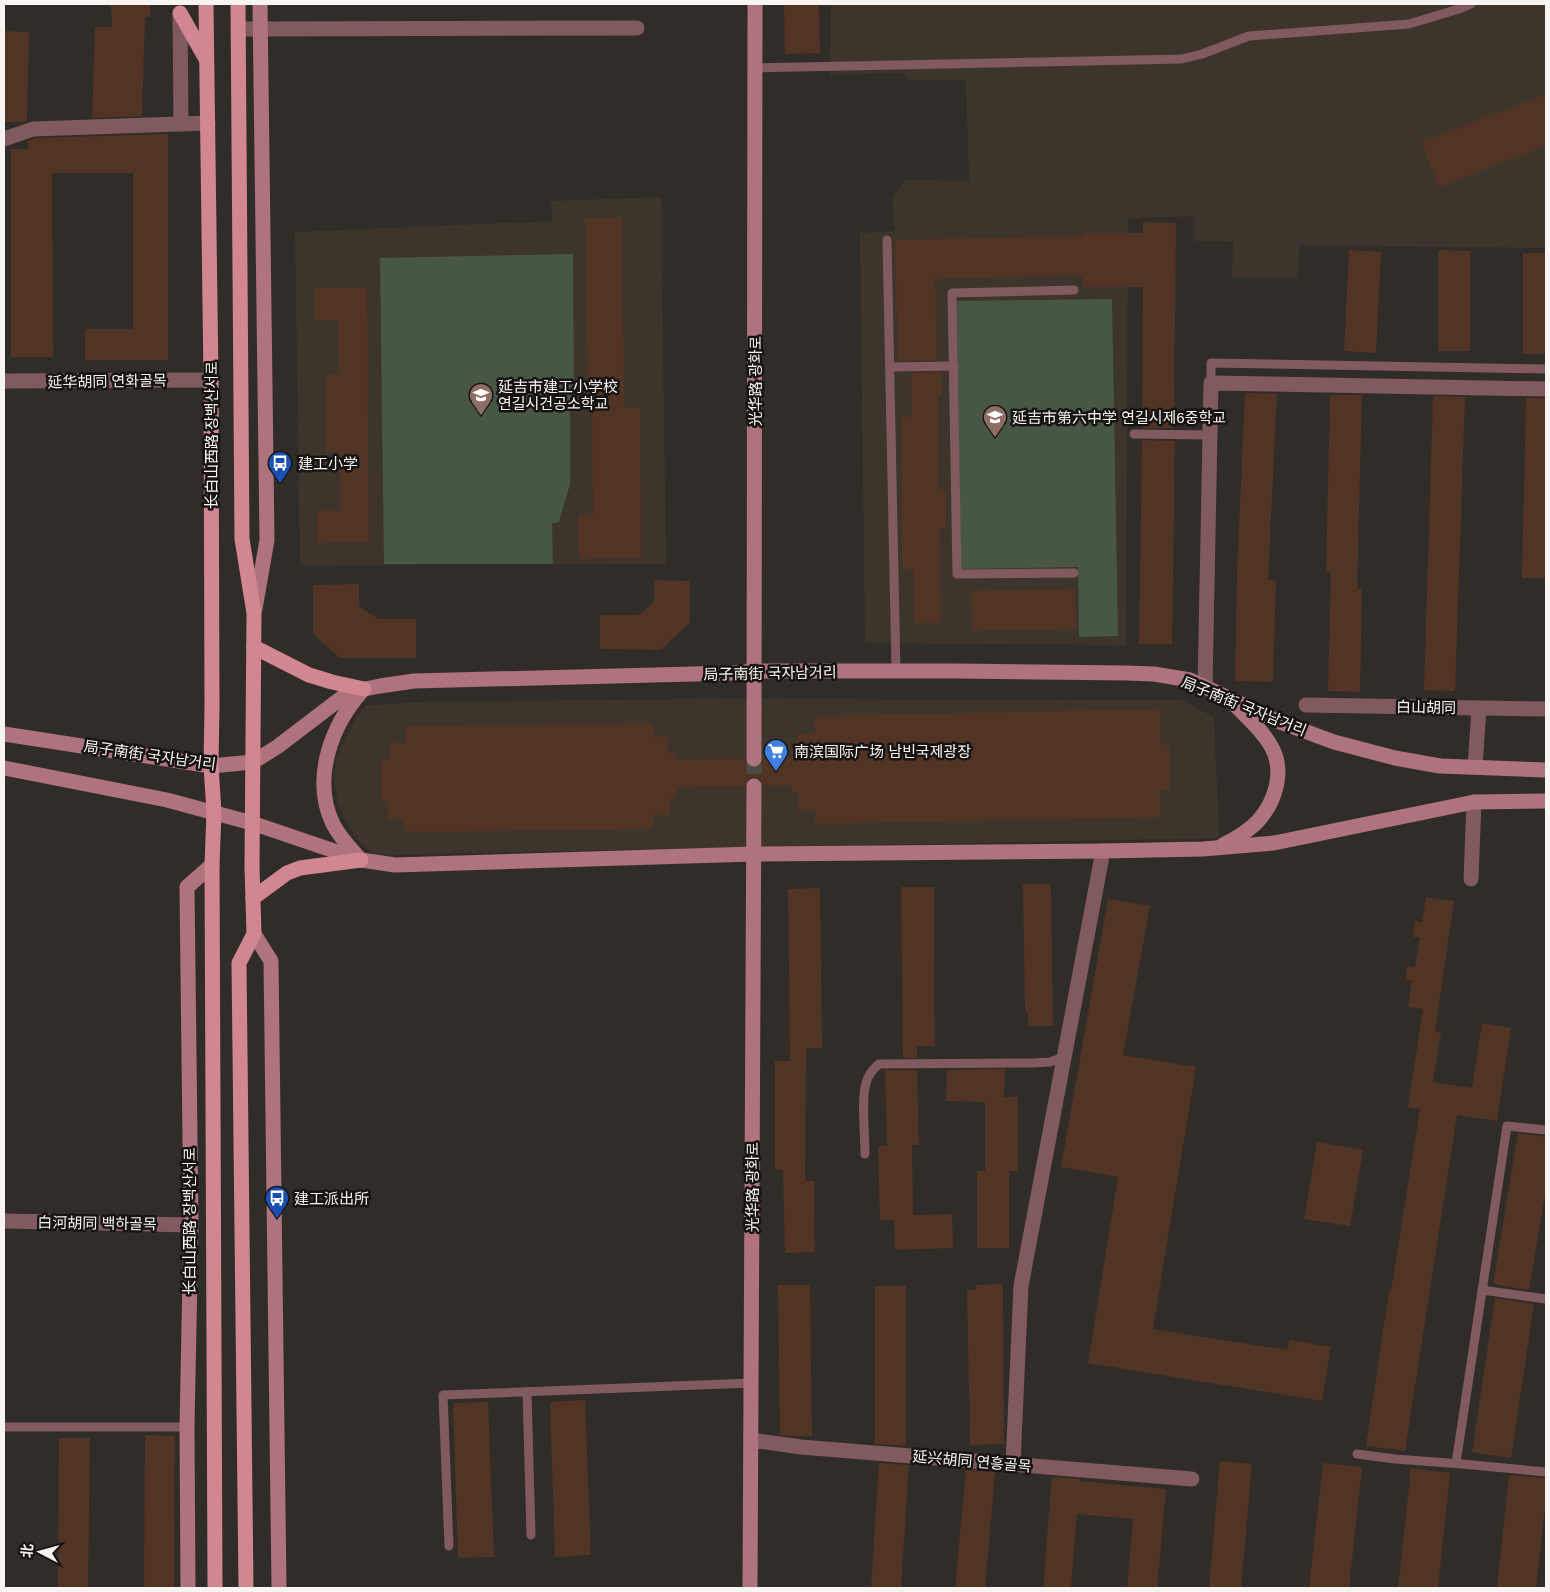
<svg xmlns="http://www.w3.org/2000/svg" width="1550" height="1592" font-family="Arial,'Noto Sans SC','Noto Sans KR',sans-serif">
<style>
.built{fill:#3d352b}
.green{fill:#485745}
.building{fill:#523425}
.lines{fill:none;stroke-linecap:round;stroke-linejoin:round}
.secondary-tunnel{stroke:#4e4a45;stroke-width:15;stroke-dasharray:15 8;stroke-linecap:butt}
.lane{stroke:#805a5f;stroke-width:9}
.street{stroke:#805a5f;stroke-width:15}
.secondary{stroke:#ae737c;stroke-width:15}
.primary{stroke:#d28692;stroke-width:15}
.labels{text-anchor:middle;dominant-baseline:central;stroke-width:5;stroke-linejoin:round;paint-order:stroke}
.street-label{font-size:15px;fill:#f7f4f1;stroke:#161412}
.poi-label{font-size:15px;fill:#f7f4f1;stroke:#161412;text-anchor:start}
</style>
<rect width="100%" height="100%" fill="#302c27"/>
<g class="built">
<path d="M831,4H1546V248L1300,245L1297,278L1232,277L1233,242L1195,241L1194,216L1128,219L1126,645L865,643L860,233L895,231L892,196L906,180L969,181L966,80H908L903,73L830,75Z"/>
<path d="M661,197L666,564L300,565L295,232L552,221L551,201Z"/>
<path d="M704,699L1181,700L1214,717L1219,838L374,855L354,836L345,820L338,803L334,779L336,759L344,740L356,717L366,706L413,702Z"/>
</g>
<g class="green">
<path d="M573,254L574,397L570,398V484L559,522L552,523L553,564H384L380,258Z"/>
<path d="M1112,299L1118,636L1079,637L1078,567L961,569L957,301Z"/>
</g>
<g class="building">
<path d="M111,4H150V17H145L142,116L92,118L95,27H112Z"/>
<path d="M784,4H819L820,53L785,54Z"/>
<path d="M4,31L29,32L27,121L23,122H4Z"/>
<path d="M1546,94V146L1439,187L1421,142Z"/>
<path d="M168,134V360H85V329H133V173H52L53,357H11V149H28V141L35,138Z"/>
<path d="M622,217L624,408L640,407L641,558L579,559L578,515H593L592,397H588L585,218Z"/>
<path d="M1143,222L1176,223L1174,428H1142L1143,287H1083V275L935,279L937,360L898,361L895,240L1083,236V233H1143Z"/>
<path d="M1349,250L1381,252L1376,353L1344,351Z"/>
<path d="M1438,250L1470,251V351H1438Z"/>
<rect x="1523" y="253" width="23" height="101"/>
<path d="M315,288H367L369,542L317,543V511H340L339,452H326V374H339L338,320H315Z"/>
<path d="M941,372L942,395H938L939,490H946V528H940L941,623H914L913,569H902L901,417H912L911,373Z"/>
<path d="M1245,393L1277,394L1268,580L1276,581L1273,682L1235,681L1237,571Z"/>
<path d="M1330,395H1362L1357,589H1362L1360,692L1328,691L1331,572H1326Z"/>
<path d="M1433,396L1465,397L1455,691L1424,690Z"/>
<path d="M1526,398H1546V578H1522Z"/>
<path d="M1142,440L1174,441L1175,444L1172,644H1139Z"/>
<path d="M654,580L690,581V622L661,650L600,649V615H639L654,602Z"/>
<path d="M359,584V606L378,619H416V658H340L313,634V585Z"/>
<path d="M1075,589L1076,629L972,631L971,591Z"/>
<path d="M1160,709L1161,745H1169L1170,789L1160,790V817L815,824V811H798V792H792V785H763L759,778L755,777L749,778L745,786L677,787V798H670V815H653V829L404,832V819H388V802H381V760H389V743H405V726L653,723L654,737L668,736V753H676V760L745,759L746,763L749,767L754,768L762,764L763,759L792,758L791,749H797V734L815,733L814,716Z"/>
<path d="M1023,884H1051L1053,1026H1028V1011H1025Z"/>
<path d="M901,887H934L935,1046H917V1058H903Z"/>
<path d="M820,888L822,1048H806L805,1181H814L815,1252L785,1253L783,1170H775V1061H790L788,889Z"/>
<path d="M1426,897L1454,901L1435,1031L1441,1032L1433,1082L1472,1088L1482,1023L1511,1028L1497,1121L1457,1115L1405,1451L1366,1446L1389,1291H1391L1420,1109L1408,1107L1423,1009L1408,1007L1412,980L1405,979L1407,966L1415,967L1420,937H1413L1415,921L1422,922Z"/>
<path d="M1108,899L1150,906L1123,1055L1196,1067L1153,1329L1287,1350L1289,1340L1331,1347L1322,1401L1088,1363L1118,1177L1061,1167Z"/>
<path d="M1005,1069L1004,1097H1018V1171H1009V1248H977V1171H985V1102L946,1101L947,1070Z"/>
<path d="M885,1070H917L919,1145H912L913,1215L952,1214L953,1248L895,1250L894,1220H880L878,1146H887Z"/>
<path d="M1518,1133L1546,1137V1188L1529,1290L1493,1284Z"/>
<path d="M1317,1142L1363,1150L1350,1226L1304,1219Z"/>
<path d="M1003,1284L1004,1444L970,1445L967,1290H976V1285Z"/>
<path d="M778,1285H810L812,1436H793L780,1435Z"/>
<path d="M875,1286H906V1446L875,1444Z"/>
<path d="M1495,1298L1534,1304L1511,1458L1472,1452Z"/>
<path d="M585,1400L591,1555L555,1557L550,1402Z"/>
<path d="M488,1402L494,1557L458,1558L453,1403Z"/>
<path d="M145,1435L175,1436L174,1588H144Z"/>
<path d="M59,1438H90L88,1588H58Z"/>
<path d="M1220,1461L1252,1464L1241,1588H1209Z"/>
<path d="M879,1463L909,1465L901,1588H871Z"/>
<path d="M1323,1463L1362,1467L1349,1588H1309Z"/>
<path d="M1411,1468L1450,1473L1438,1588H1398Z"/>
<path d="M966,1470L995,1472L985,1588H955Z"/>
<path d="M1509,1475L1546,1478V1498L1536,1588H1497Z"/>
<path d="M1052,1477L1080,1479V1481L1166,1489L1157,1588H1127L1133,1519L1077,1514L1071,1588H1043Z"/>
</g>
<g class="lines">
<path class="secondary-tunnel" d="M754,759V786"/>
<g class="lane">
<path d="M755,68L1182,59L1202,54L1249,36L1409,24L1462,8L1471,4"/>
<path d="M887,240L896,671"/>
<path d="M890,367L954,366"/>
<path d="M1211,383V363L1546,369"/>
<path d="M1134,434L1210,435"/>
<path d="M1074,573L957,574L952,293L1074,290"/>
<path d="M865,1154C865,1136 861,1099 866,1083C868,1075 872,1070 879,1064L1032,1063L1050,1062L1064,1057"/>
<path d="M1482,1290L1546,1299"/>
<path d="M527,1392L531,1535"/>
<path d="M4,1427H187"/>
<path d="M1357,1454L1395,1459L1462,1464L1546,1472"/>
<path d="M1456,1463L1507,1126L1546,1130"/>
<path d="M449,1546L443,1395L751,1383"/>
</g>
<g class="street">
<path d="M180,13L181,124"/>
<path d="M238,29L637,28"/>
<path d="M4,139L33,129L208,123"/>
<path d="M4,381L211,380"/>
<path d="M1205,687L1211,383L1546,389"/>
<path d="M1306,705L1546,709"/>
<path d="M1475,767L1479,708"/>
<path d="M1471,879L1474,802"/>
<path d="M4,1221L191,1225"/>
<path d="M751,1440L801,1447L1192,1479"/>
<path d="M1013,1464L1021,1286L1103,851"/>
</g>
<g class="secondary">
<path d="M255,609L267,540L260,4"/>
<path d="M4,734L211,766L253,762L277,747L344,696L360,690L380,686L414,681L732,673L754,671H957L1127,673L1154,674L1190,680L1280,722L1334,742L1395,758L1440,766L1546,770"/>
<path d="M754,759L755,4"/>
<path d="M4,768L167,800L252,823L361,860L395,865L754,854L1103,851L1203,849L1274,843L1474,802L1546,801"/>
<path d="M1223,845C1235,839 1248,832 1258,821C1276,801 1285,770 1271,746C1262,730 1248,718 1235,705"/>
<path d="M361,860C351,849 340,838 333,824C311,778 332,724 363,690"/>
<path d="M254,934L271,961L279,1588"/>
<path d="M188,1588L187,1427L191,1225L187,887L212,865"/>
<path d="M750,1588L754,786"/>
</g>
<g class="primary">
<path d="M206,4L211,380L212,706L211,766L214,812L212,865L215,1588"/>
<path d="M238,4L242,539L254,613L252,867L254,934L239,963L246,1588"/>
<path d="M180,13L206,59"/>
<path d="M254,647L309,675L332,682L364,689"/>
<path d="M253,898L287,873L300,868L361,860"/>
</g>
</g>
<defs>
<g id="school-pin" transform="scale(1.25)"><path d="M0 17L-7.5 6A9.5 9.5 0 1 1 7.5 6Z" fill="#8d6e63" stroke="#161412"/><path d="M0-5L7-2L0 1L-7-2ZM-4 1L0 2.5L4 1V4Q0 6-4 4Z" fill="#fff"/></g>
<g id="bus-pin" transform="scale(1.25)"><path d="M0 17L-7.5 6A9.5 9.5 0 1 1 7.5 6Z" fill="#1a4fb4" stroke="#161412"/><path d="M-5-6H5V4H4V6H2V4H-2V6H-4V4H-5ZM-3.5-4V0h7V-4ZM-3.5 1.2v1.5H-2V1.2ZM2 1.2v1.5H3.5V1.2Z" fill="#fff"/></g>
<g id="supermarket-pin" transform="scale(1.25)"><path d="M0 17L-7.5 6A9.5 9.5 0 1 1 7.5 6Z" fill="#3f7fe0" stroke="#161412"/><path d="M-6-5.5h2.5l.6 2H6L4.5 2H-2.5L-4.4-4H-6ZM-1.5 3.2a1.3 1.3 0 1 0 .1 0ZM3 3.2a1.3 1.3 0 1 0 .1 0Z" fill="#fff"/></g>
</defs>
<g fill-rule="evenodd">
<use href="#school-pin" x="481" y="395"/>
<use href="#school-pin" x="995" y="417"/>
<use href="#bus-pin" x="280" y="463"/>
<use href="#supermarket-pin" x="776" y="751"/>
<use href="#bus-pin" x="277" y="1198"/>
</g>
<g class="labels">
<g class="street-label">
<text transform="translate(107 381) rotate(-1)">延华胡同 연화골목</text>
<text transform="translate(755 381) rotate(-90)">光华路 광화로</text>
<text transform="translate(211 435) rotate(-90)">长白山西路 장백산서로</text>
<text transform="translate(770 673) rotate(-1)">局子南街 국자남거리</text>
<text transform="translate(1244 706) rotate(22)">局子南街 국자남거리</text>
<text transform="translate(1426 707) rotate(1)">白山胡同</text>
<text transform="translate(150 755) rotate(8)">局子南街 국자남거리</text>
<text transform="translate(752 1187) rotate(-90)">光华路 광화로</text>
<text transform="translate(189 1221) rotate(-90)">长白山西路 장백산서로</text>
<text transform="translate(97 1223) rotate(1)">白河胡同 백하골목</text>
<text transform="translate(972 1461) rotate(5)">延兴胡同 연흥골목</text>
</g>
<g class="poi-label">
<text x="498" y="386">延吉市建工小学校<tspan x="498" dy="17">연길시건공소학교</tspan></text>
<text x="1012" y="417">延吉市第六中学 연길시제6중학교</text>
<text x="298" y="463">建工小学</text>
<text x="794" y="751">南滨国际广场 남빈국제광장</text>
<text x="294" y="1198">建工派出所</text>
</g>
</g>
<rect width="1550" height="1592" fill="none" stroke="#f7f4f1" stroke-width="10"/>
<g transform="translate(40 1552) rotate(276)" stroke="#161412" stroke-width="4" paint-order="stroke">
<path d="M0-4L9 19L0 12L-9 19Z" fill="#f7f4f1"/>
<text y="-8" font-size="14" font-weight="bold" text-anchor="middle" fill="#f7f4f1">北</text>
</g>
</svg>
